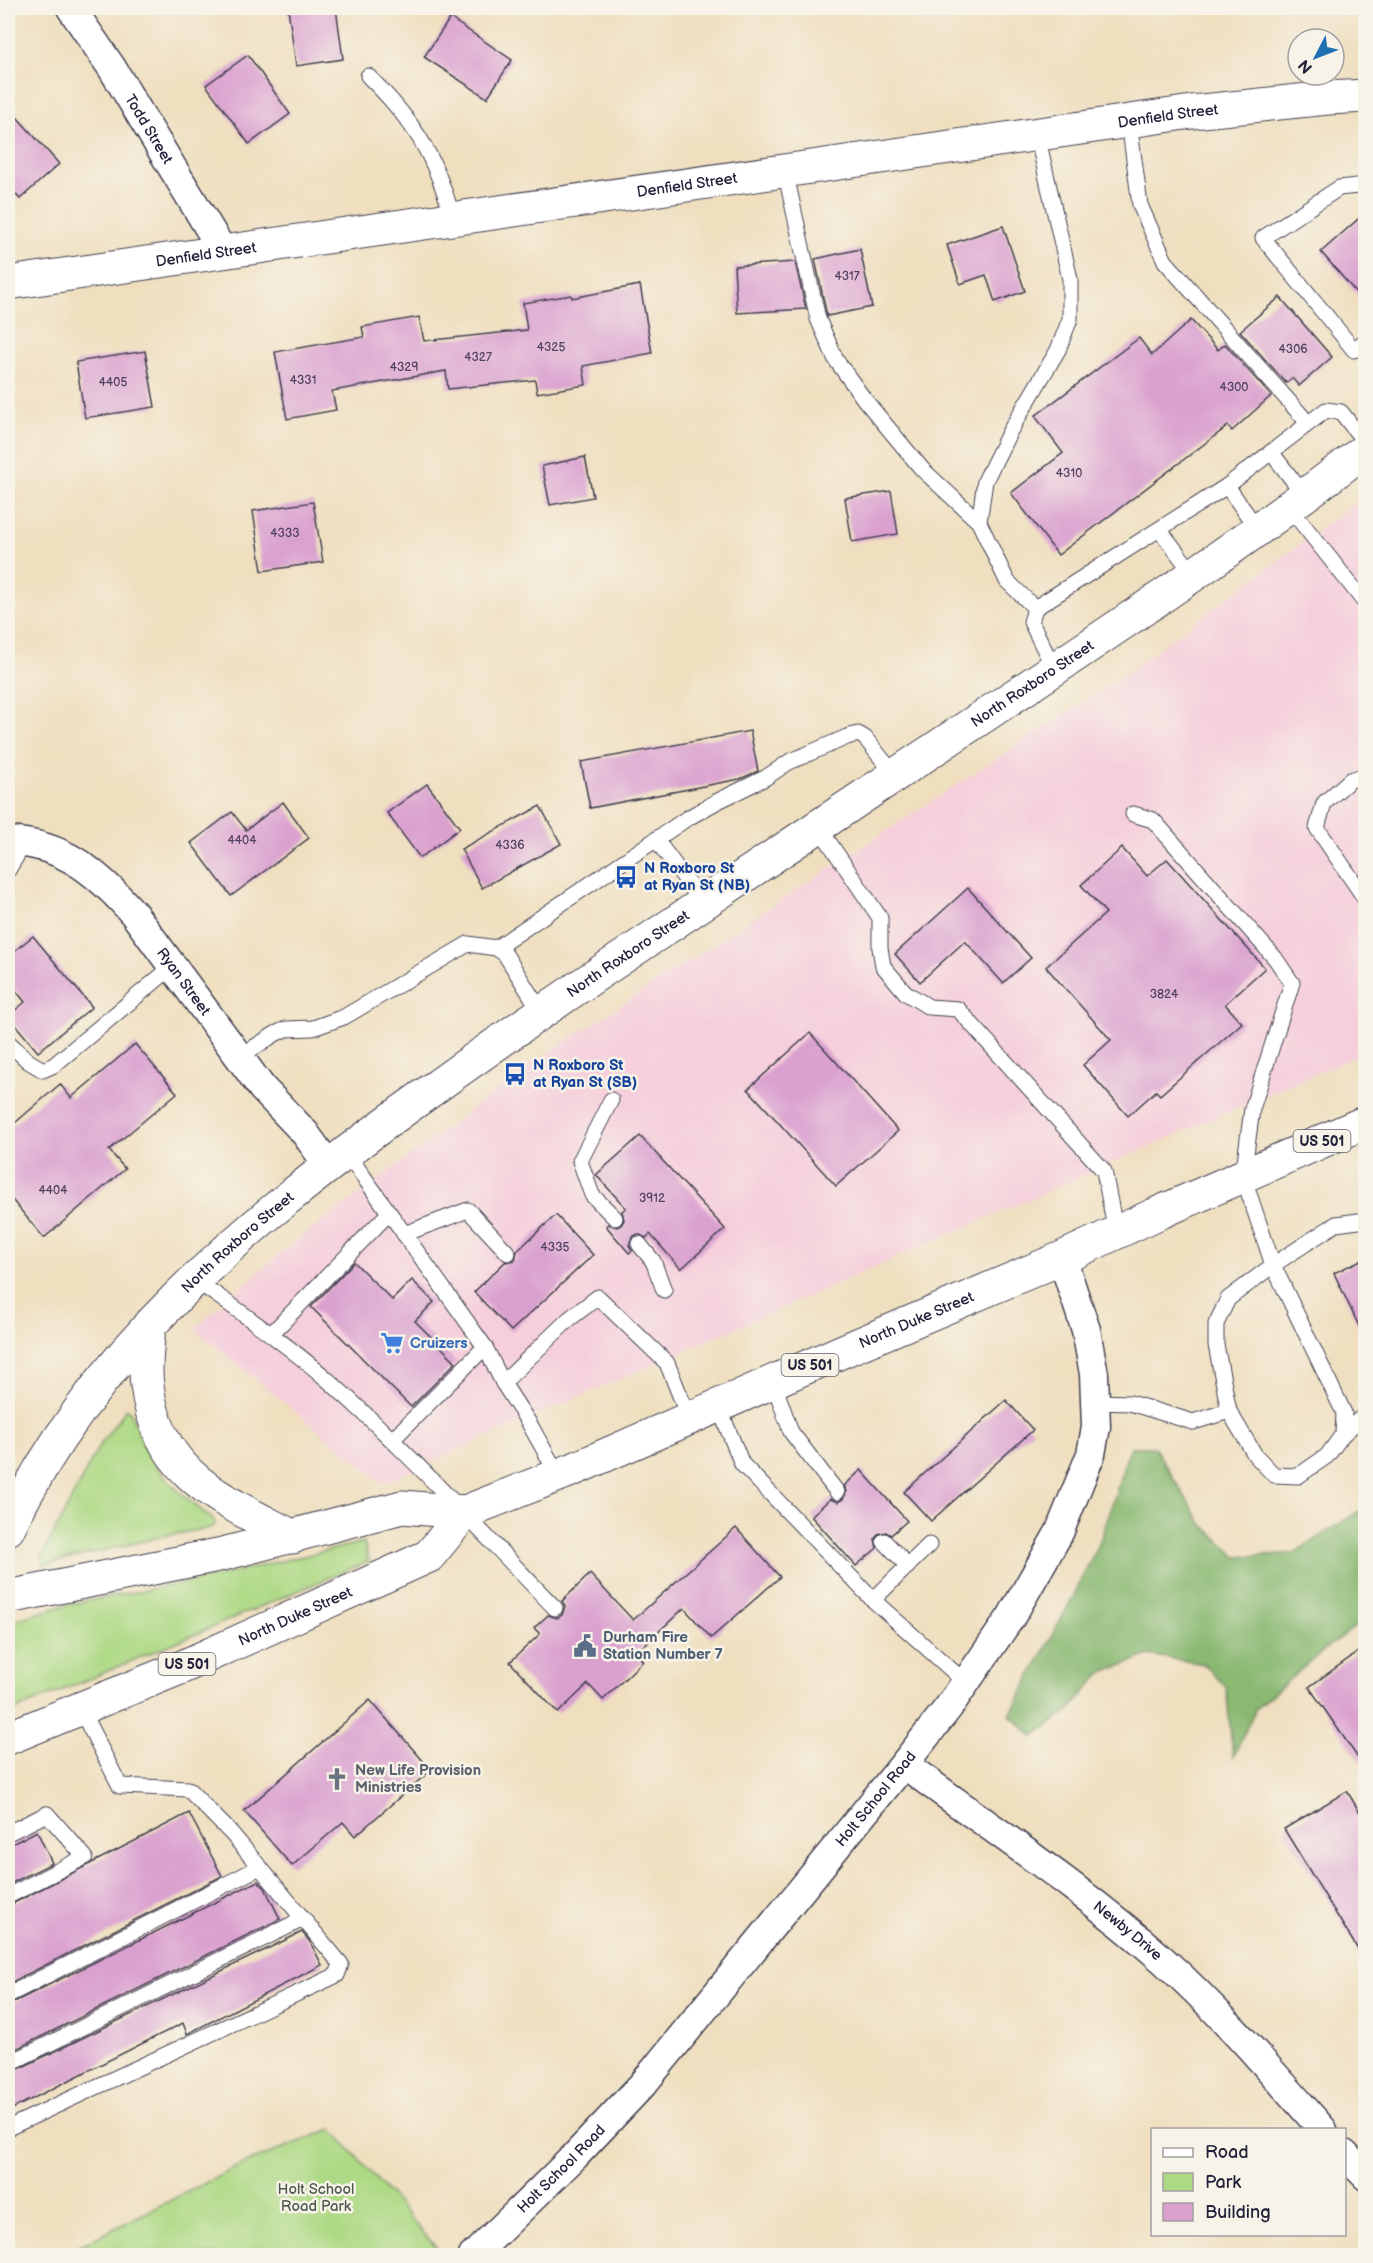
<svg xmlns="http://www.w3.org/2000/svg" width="1373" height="2263" font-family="'Balsamiq Sans',sans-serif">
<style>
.built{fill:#f5cfdb}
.green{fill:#add984;stroke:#687e60;stroke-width:1.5}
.forest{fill:#8ab972;stroke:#566e56;stroke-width:1.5}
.building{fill:#daa1cf}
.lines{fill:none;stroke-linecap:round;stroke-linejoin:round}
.lane-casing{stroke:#413e4f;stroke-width:17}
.street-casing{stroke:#413e4f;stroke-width:31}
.secondary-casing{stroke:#413e4f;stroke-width:35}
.primary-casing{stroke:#413e4f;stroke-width:35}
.highway-casing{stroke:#413e4f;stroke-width:35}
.lane{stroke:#fff;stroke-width:15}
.street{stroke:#fff;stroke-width:28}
.secondary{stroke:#fff;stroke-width:33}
.primary{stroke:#fff;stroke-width:33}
.highway{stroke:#fff;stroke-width:33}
.labels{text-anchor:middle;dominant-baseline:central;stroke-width:5;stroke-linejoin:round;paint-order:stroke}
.number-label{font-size:12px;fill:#504260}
.shield{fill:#f7f3e8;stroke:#62616f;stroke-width:1.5}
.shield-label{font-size:14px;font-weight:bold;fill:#22223b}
.street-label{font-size:15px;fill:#22223b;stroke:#f7f3e8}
.transit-label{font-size:15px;font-weight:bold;fill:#164399;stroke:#f7f3e8;text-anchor:start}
.shop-label{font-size:15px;font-weight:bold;fill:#366cbe;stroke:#f7f3e8;text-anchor:start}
.service-label{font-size:15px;font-weight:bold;fill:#4e5e75;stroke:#f7f3e8;text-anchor:start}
.worship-label{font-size:15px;font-weight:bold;fill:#5b616d;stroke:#f7f3e8;text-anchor:start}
.park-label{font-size:15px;fill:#4c5951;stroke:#f7f3e8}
</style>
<rect width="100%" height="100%" fill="#f7f3e8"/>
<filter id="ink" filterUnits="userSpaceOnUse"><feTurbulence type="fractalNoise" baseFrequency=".0167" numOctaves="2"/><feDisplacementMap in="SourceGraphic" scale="12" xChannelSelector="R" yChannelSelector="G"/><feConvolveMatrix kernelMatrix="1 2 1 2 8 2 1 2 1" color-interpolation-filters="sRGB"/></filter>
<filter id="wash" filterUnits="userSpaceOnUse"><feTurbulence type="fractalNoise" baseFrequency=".008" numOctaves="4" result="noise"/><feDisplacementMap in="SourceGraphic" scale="24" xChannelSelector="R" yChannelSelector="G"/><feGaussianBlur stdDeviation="1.35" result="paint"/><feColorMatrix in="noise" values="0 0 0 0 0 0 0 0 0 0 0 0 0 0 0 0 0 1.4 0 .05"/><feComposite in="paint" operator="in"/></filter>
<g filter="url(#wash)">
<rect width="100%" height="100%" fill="#efdfbf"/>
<path class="built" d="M1365,496V1052L383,1483L194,1329L278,1255L533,1063L1118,679Z"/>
<g class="green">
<path d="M126,1409L130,1411C136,1423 139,1437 146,1450C162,1480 188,1500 214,1520L215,1525L211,1528L164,1536L44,1565L41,1558L98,1448Z"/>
<path d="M364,1542L369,1561L8,1713V1636L19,1619L66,1605L204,1579Z"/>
<path d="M332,2129L443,2255H61L241,2165Z"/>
</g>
<path class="forest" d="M1130,1447H1154L1202,1524L1237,1557L1294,1553L1361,1510L1365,1504V1619L1318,1655L1256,1708L1233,1757L1226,1687L1204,1664L1149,1655L1100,1674L1069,1711L1033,1736L1010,1715L1075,1593L1102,1536Z"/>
<g id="blocks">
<g class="building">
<path d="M288,8H336L343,59L296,66Z"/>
<path d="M450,18L512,60L487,98L424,57Z"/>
<path d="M248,55L290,114L249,144L206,85Z"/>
<path d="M8,107L59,164L20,199L8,186Z"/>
<path d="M1365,213V303L1321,252Z"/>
<path d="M1003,226L1025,291L995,302L986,275L960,284L947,245Z"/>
<path d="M860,249L872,307L827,316L815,259Z"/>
<path d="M795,262L806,309L737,313L734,266Z"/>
<path d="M640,285L652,353L583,366L586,385L537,393L535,380L448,389L446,371L332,391L336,410L287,419L275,352L364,337L362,327L419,317L424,341L527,330L523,303L571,295L572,298Z"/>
<path d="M1280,297L1332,357L1299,386L1292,378L1286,383L1240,331Z"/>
<path d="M1191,320L1218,350L1225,344L1271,396L1232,431L1228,426L1058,555L1011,493L1063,453L1035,416L1139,338L1152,355Z"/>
<path d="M145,351L155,407L85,418L76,362Z"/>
<path d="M585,457L593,497L550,505L542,466Z"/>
<path d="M891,491L898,534L852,542L845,498Z"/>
<path d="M313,502L323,562L262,571L253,511Z"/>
<path d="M750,731L758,771L740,779L590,808L581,762Z"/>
<path d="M427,784L460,828L420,858L387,813Z"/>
<path d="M283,802L309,838L231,896L191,843L232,812L246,830Z"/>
<path d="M540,806L561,844L482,888L461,849Z"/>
<path d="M1122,848L1147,876L1167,859L1265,968L1225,1004L1242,1023L1160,1095L1156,1091L1128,1116L1083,1065L1111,1040L1046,967L1106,913L1081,885Z"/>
<path d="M968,888L1031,958L1003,983L965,941L920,982L895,954Z"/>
<path d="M33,936L92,1007L38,1052L8,1016L25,1002L8,981V956Z"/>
<path d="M810,1033L898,1131L836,1186L748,1089Z"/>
<path d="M135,1044L177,1093L109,1150L125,1169L44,1238L8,1195V1129L60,1084L71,1098Z"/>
<path d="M640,1136L725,1229L681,1269L650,1234L646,1238L638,1234L632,1237L629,1245L632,1251L629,1253L606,1226L608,1224L617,1227L621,1225L624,1220L622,1211L626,1208L596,1175Z"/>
<path d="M556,1215L593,1255L511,1331L474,1292L505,1262L515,1260L517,1251Z"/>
<path d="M1365,1258V1339L1334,1273Z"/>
<path d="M354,1262L392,1300L412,1280L434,1302L415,1321L456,1362L411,1407L311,1307Z"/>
<path d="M1006,1400L1033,1430L931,1521L904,1492Z"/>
<path d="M861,1470L907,1521L891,1535L886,1532L878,1534L875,1539L877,1548L856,1566L811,1516L830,1499L838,1502L843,1499L847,1491L844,1486Z"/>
<path d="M736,1528L780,1577L711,1638L684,1608L636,1653L643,1661L603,1700L588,1684L558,1713L510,1662L540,1634L534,1628L548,1615L557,1618L562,1615L565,1606L562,1601L590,1574L633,1620Z"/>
<path d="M1365,1647V1768L1309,1687Z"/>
<path d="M370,1700L431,1770L355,1836L343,1822L292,1866L244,1811Z"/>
<path d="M1347,1791L1365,1821V1961L1284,1829Z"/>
<path d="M189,1813L222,1876L8,1984V1906Z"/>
<path d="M37,1831L52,1863L8,1885V1846Z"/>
<path d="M258,1881L265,1888L280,1919L8,2053V2005Z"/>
<path d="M302,1932L310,1942L322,1965L187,2034L183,2023L8,2111V2074Z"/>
</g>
</g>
</g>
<g filter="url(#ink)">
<use href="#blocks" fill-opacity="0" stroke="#413e4f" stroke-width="1.5"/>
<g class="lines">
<g class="lane-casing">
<g id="lane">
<path d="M368,76C415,122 435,156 453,219"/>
<path d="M1129,122L1140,205L1165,261L1308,423"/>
<path d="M785,171L818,319L836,360L864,399L922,469L979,522"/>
<path d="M1366,185L1339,188L1263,238L1354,350L1366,340"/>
<path d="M1271,452L1305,496"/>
<path d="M1227,486L1326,410L1341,412L1366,444"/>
<path d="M1290,508L1366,604"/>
<path d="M1160,530L1194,575"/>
<path d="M1035,608L1007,581L979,522L985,481L1010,431L1058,350L1070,319V279L1037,135"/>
<path d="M1054,669L1031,622L1035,608L1227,486L1258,530"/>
<path d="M1366,775L1350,780L1324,803L1317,828L1366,900"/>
<path d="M1133,814L1153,820L1275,958L1292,983L1252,1109L1243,1176L1273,1265L1344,1413L1343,1434L1327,1456L1298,1476L1274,1475L1255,1455L1229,1411L1216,1345V1324L1228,1299L1273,1265L1336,1224L1366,1220"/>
<path d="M818,826L880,918V948L883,966L906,993L929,1007L958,1009L1104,1171L1116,1233"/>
<path d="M657,841L703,903"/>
<path d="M8,870L25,842"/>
<path d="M496,948L686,819L716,802L765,778L789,762L847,737L858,734L865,738L895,775"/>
<path d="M8,1042L28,1061L43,1070L54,1065L172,967"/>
<path d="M239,1057L275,1034L286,1029L313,1028L344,1017L468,944L496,948L505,954L541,1012"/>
<path d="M611,1100L580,1161L592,1195L615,1218"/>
<path d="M346,1152L485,1347L503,1383L529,1423L558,1475"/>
<path d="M404,1234L468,1210L508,1253"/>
<path d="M639,1244L653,1261L664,1290"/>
<path d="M194,1279C240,1312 287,1344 329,1381C409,1452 480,1531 555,1608"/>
<path d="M271,1334L389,1213"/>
<path d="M773,1381L791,1432L837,1492"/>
<path d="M503,1383L569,1319L598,1297L667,1363L689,1418"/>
<path d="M1096,1402L1130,1403L1193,1422L1229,1411"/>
<path d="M718,1405L742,1464L873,1600L966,1683"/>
<path d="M1343,1434L1366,1414"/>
<path d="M393,1439L485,1347"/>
<path d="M884,1541L908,1566"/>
<path d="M873,1600L929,1545"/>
<path d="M8,1833L47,1814L85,1857L8,1896"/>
<path d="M8,1995L260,1867"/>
<path d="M8,2064L303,1919"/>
<path d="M8,2128L337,1975L341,1964L232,1834L188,1789L120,1786L80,1708"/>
</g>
</g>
<g class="street-casing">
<g id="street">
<path id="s1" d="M71,8L112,68L224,253"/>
<path id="s2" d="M8,841C64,844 98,873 134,914L262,1088L305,1133L328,1165"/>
<path id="s3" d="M904,1764C990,1828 1082,1888 1163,1960C1221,2012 1271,2071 1323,2130"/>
<path d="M1344,2154L1366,2176"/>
<path id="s4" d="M473,2256L575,2156L643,2084L904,1764L948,1708L1011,1617L1059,1533L1091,1454L1096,1427L1094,1374L1086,1330L1062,1258"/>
</g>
</g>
<g class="secondary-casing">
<g id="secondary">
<path id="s5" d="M8,283L1192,112L1328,98L1366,96"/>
</g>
</g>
<g class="primary-casing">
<g id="primary">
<path id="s6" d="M8,1529C93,1351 244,1226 401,1112C482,1053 564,996 647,941C766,861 886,781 1005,702C1128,620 1250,539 1366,449"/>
</g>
</g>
<g class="highway-casing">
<g id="highway">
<path d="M149,1325C148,1344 144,1366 147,1385C158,1476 222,1499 293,1537"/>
<path id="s7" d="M8,1597L223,1554L402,1507L465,1512L574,1469L843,1351L1062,1258L1154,1215L1366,1122"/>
<path id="s8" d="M8,1738L180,1668L429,1556L465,1512"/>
</g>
</g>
<use href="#lane" class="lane"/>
<use href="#street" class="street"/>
<use href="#secondary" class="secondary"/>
<use href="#primary" class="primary"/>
<use href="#highway" class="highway"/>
</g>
</g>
<defs>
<g id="bus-bare" transform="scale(1.8)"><path d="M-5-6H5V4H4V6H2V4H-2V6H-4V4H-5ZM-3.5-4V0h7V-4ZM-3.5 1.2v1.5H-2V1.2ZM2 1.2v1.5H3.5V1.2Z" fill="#1a4fb4" stroke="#f7f3e8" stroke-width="2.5" paint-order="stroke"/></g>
<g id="supermarket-bare" transform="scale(1.8)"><path d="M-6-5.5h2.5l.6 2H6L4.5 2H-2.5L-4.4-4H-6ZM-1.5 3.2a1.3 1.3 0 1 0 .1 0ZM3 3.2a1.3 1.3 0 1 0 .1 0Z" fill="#3f7fe0" stroke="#f7f3e8" stroke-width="2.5" paint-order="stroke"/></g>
<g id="civic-bare" transform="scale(1.8)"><path d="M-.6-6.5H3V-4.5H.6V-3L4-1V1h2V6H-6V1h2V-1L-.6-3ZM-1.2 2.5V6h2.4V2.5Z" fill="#5c6f8a" stroke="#f7f3e8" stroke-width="2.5" paint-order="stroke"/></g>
<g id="church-bare" transform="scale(1.8)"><path d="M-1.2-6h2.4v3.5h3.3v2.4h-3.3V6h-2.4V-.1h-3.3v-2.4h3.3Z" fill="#6b7280" stroke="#f7f3e8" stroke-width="2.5" paint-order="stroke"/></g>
</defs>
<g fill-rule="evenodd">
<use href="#bus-bare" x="626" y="877"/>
<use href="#bus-bare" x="515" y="1074"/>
<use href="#supermarket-bare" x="392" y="1343"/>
<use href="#civic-bare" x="585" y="1646"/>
<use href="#church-bare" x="337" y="1779"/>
</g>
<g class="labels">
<g class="number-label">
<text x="847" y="276">4317</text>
<text x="551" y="347">4325</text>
<text x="1293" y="349">4306</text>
<text x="478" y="357">4327</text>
<text x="404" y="367">4329</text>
<text x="303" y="380">4331</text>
<text x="113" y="382">4405</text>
<text x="1234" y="387">4300</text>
<text x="1069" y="473">4310</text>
<text x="285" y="533">4333</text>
<text x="242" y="840">4404</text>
<text x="510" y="845">4336</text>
<text x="1164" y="994">3824</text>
<text x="53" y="1190">4404</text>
<text x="652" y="1198">3912</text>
<text x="555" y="1247">4335</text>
</g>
<g class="shield">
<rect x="1293.5" y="1130" width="57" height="22" rx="4.5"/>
<rect x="781.5" y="1354" width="57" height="22" rx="4.5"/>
<rect x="158.5" y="1653" width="57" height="22" rx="4.5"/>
</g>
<g class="shield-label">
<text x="1322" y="1141">US 501</text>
<text x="810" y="1365">US 501</text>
<text x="187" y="1664">US 501</text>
</g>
<g class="street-label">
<text stroke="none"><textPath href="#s5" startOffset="1172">Denfield Street</textPath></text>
<text stroke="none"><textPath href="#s1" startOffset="144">Todd Street</textPath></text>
<text stroke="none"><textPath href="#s5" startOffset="686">Denfield Street</textPath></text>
<text stroke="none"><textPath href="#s5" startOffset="200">Denfield Street</textPath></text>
<text stroke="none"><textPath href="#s6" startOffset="1342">North Roxboro Street</textPath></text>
<text stroke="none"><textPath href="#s6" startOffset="856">North Roxboro Street</textPath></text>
<text stroke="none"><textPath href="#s2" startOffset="234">Ryan Street</textPath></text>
<text stroke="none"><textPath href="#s6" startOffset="370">North Roxboro Street</textPath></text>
<text stroke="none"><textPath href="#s7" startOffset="958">North Duke Street</textPath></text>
<text stroke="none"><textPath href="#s8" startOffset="312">North Duke Street</textPath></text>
<text stroke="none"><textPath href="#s4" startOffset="610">Holt School Road</textPath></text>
<text stroke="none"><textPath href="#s3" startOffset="279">Newby Drive</textPath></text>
<text stroke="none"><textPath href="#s4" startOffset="124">Holt School Road</textPath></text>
</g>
<g class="transit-label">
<text x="644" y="868">N Roxboro St<tspan x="644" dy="17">at Ryan St (NB)</tspan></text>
<text x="533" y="1065">N Roxboro St<tspan x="533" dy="17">at Ryan St (SB)</tspan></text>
</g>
<g class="shop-label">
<text x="410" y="1343">Cruizers</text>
</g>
<g class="service-label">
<text x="603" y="1637">Durham Fire<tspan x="603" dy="17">Station Number 7</tspan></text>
</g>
<g class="worship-label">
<text x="355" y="1770">New Life Provision<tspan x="355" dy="17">Ministries</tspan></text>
</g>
<g class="park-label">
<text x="316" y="2189">Holt School<tspan x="316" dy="17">Road Park</tspan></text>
</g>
</g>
<rect width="1373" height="2263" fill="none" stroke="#f7f3e8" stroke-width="30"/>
<rect x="1151" y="2128" width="195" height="108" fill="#f7f3e8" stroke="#a29fa3" stroke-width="1.5"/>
<rect x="1163" y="2148" width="30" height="9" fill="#ffffff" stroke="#a29fa3" stroke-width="1.5"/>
<text x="1205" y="2158" font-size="18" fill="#22223b">Road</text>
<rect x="1163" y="2173" width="30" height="18" fill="#add984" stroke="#a29fa3" stroke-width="1.5"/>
<text x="1205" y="2188" font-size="18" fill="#22223b">Park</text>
<rect x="1163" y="2203" width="30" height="18" fill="#daa1cf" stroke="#a29fa3" stroke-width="1.5"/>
<text x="1205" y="2218" font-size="18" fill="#22223b">Building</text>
<g transform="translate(1316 57) rotate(228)"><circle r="28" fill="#f7f3e8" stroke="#a29fa3" stroke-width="1.5"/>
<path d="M0-4.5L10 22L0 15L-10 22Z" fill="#1f6fb2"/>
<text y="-9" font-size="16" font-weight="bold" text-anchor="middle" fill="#22223b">N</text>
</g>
</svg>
